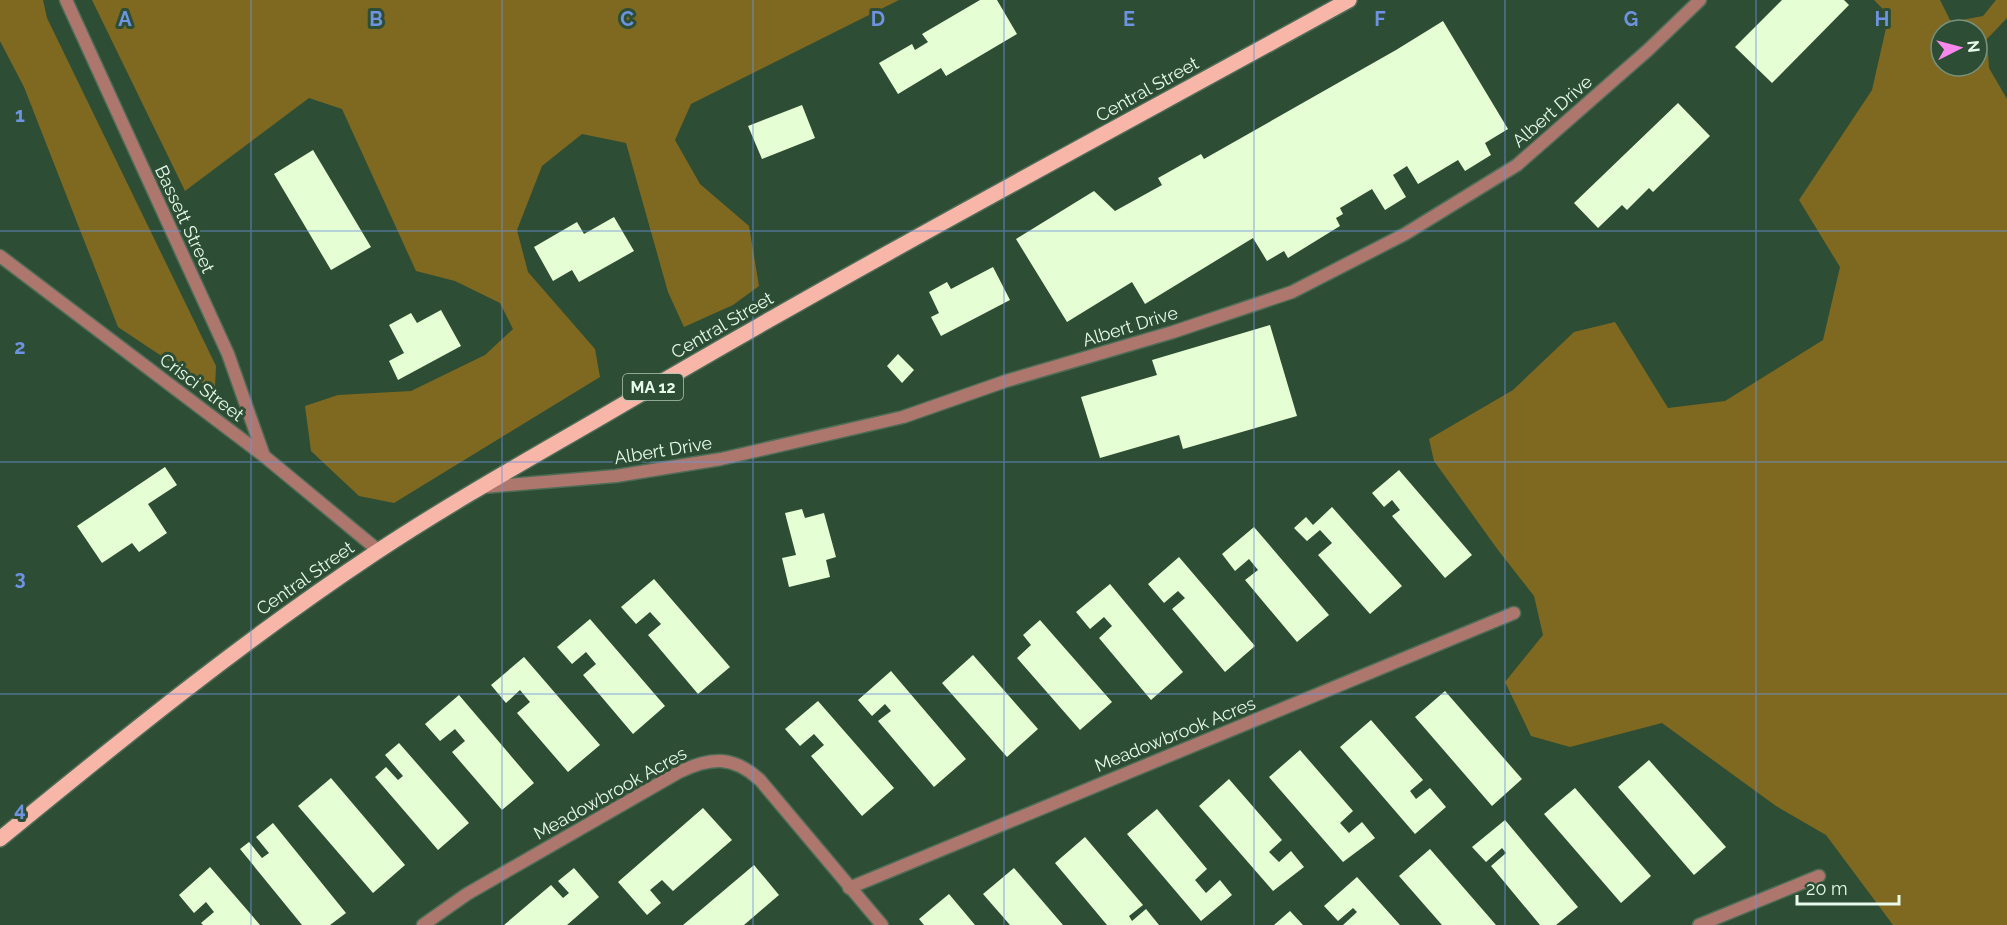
<svg xmlns="http://www.w3.org/2000/svg" width="2007" height="925" font-family="Raleway,sans-serif">
<style>
.forest{fill:#7f6921;fill-rule:evenodd}
.building{fill:#e6fed3}
.lines{fill:none;stroke-linecap:round;stroke-linejoin:round}
.minor-casing{stroke:#4e6c56;stroke-width:15}
.primary-casing{stroke:#4e6c56;stroke-width:18}
.minor{stroke:#ad776d;stroke-width:12}
.primary{stroke:#f7b6a8;stroke-width:15}
.grid{fill:none;stroke:#6e93e0;stroke-width:1.5;stroke-opacity:0.55}
.labels{text-anchor:middle;dominant-baseline:central;stroke-width:6;stroke-linejoin:round;paint-order:stroke}
.shield{fill:#2d4d35;stroke:#afc6b4;stroke-width:1.5}
.shield-label{font-size:16px;font-weight:bold;fill:#e7faeb}
.street-label{font-size:18px;fill:#e7faeb;stroke:#2d4d35}
.grid-label{font-size:20px;text-anchor:middle;font-weight:bold;fill:#6e93e0;stroke:#2d4d35;stroke-width:6;stroke-linejoin:round;paint-order:stroke}
</style>
<rect width="100%" height="100%" fill="#2d4d35"/>
<g class="forest">
<path d="M0,0H43L47,18L216,366L215,387L202,383L118,327L24,87L0,41Z"/>
<path d="M92,0H899L691,104L675,140L700,184L749,226L759,286L733,305L684,327L668,292L626,143L582,134L542,166L517,230L528,272L595,349L600,377L394,503L359,496L311,451L305,406L338,395L411,391L485,355L513,329L500,303L455,281L416,271L342,109L309,98L185,191Z"/>
<path d="M1874,0H1940L1951,22L1983,16L1996,0H2007V18L1987,39L1989,68L2007,99V925H1893L1826,835L1776,806L1662,723L1570,747L1531,736L1505,682L1543,635L1534,596L1498,550L1434,461L1429,439L1513,390L1574,332L1615,322L1668,408L1725,401L1823,340L1840,267L1799,200L1872,90L1889,15ZM1941,30H1977V66H1941Z"/>
</g>
<g class="building">
<path d="M980,0H997L1017,34L946,76L941,68L898,94L879,63L912,44L915,50L928,42L922,34Z"/>
<path d="M1782,0H1844L1849,5L1772,83L1735,47Z"/>
<path d="M1443,21L1508,129L1485,143L1491,155L1465,171L1458,160L1418,184L1407,166L1393,175L1406,197L1385,210L1372,189L1340,208L1343,214L1336,218L1340,226L1288,258L1284,251L1267,261L1253,238L1145,304L1132,282L1067,322L1016,239L1094,191L1115,211L1162,185L1158,178L1201,154L1204,159L1396,50Z"/>
<path d="M1678,103L1710,136L1653,192L1649,188L1627,210L1622,205L1598,228L1574,203Z"/>
<path d="M802,105L815,138L762,159L748,126Z"/>
<path d="M313,150L371,247L331,270L274,174Z"/>
<path d="M614,217L634,251L579,282L572,270L553,281L534,247L577,222L584,234Z"/>
<path d="M993,267L1010,300L941,336L931,317L939,313L929,292L947,282L951,289Z"/>
<path d="M441,310L461,346L398,380L389,361L404,353L389,325L411,313L417,323Z"/>
<path d="M1270,325L1297,416L1183,449L1179,435L1100,458L1081,397L1157,375L1152,360Z"/>
<path d="M898,354L914,370L902,383L887,366Z"/>
<path d="M165,467L177,485L148,504L167,533L139,552L132,543L102,563L77,526Z"/>
<path d="M1399,470L1472,555L1445,578L1392,516L1400,510L1392,500L1384,507L1372,493Z"/>
<path d="M1332,507L1402,586L1370,614L1318,555L1332,543L1320,530L1307,541L1294,528L1306,517L1313,525Z"/>
<path d="M802,509L805,518L824,513L836,557L826,560L830,577L789,587L782,558L796,555L785,513Z"/>
<path d="M1254,527L1329,615L1297,642L1245,580L1258,570L1249,559L1235,571L1222,554Z"/>
<path d="M1179,557L1255,646L1225,672L1172,609L1185,598L1178,591L1164,603L1148,584Z"/>
<path d="M654,579L730,667L698,694L648,635L661,624L650,612L636,624L621,607Z"/>
<path d="M1110,584L1183,672L1151,700L1099,638L1112,626L1104,617L1090,629L1076,612Z"/>
<path d="M590,619L665,706L633,734L583,675L596,664L586,652L572,664L557,647Z"/>
<path d="M1040,620L1112,702L1080,730L1017,658L1031,645L1023,635Z"/>
<path d="M973,655L1038,729L1007,757L942,683Z"/>
<path d="M524,657L600,745L568,772L517,713L530,702L520,690L506,703L491,685Z"/>
<path d="M891,671L966,759L934,787L878,721L891,711L885,704L872,716L858,700Z"/>
<path d="M1445,691L1522,779L1492,806L1415,717Z"/>
<path d="M459,695L534,783L502,810L452,752L465,741L455,729L440,741L425,724Z"/>
<path d="M818,701L894,788L862,816L811,756L824,745L814,734L800,746L785,729Z"/>
<path d="M1371,720L1423,780L1410,791L1416,799L1430,788L1446,807L1415,834L1340,747Z"/>
<path d="M399,743L469,823L438,850L375,777L386,767L398,780L403,776L385,755Z"/>
<path d="M1300,750L1353,811L1340,823L1349,833L1362,822L1375,838L1343,862L1269,777Z"/>
<path d="M1649,760L1726,847L1694,875L1618,787Z"/>
<path d="M331,778L405,865L373,893L298,806Z"/>
<path d="M1229,779L1282,840L1269,852L1279,862L1291,851L1304,867L1273,891L1199,806Z"/>
<path d="M1575,788L1651,876L1621,903L1544,814Z"/>
<path d="M703,808L732,840L673,891L662,880L650,890L661,903L647,915L618,882Z"/>
<path d="M1157,809L1207,869L1195,880L1206,893L1220,880L1232,895L1201,921L1127,834Z"/>
<path d="M1505,820L1578,907L1556,925H1540L1491,866L1506,853L1502,848L1486,862L1472,847Z"/>
<path d="M273,823L346,913L330,925H302L240,849L249,842L262,858L269,853L256,837Z"/>
<path d="M1085,837L1143,905L1129,916L1132,921L1146,909L1159,925H1107L1055,863Z"/>
<path d="M1430,849L1496,925H1442L1399,876Z"/>
<path d="M754,865L779,895L744,925H683Z"/>
<path d="M210,867L260,925H203L201,923L214,912L206,902L194,913L179,895Z"/>
<path d="M574,868L599,897L567,925H504L551,885L563,898L569,893L558,881Z"/>
<path d="M1014,868L1063,925H1010L983,894Z"/>
<path d="M1357,877L1400,925H1343L1357,912L1353,908L1338,921L1324,906Z"/>
<path d="M949,894L975,925H924L919,919Z"/>
<path d="M1290,911L1303,925H1274Z"/>
</g>
<g class="lines">
<g class="minor-casing">
<g id="minor">
<path d="M66,0L228,354L264,456"/>
<path d="M0,256L264,456L379,551"/>
<path d="M484,487L616,476L721,459L903,417L1006,381L1173,332L1292,292L1405,234L1517,165L1648,50L1700,0"/>
<path d="M849,888L1514,613"/>
<path d="M423,925L467,894L679,772C710,757 733,755 760,780L882,925"/>
<path d="M1699,925L1819,876"/>
</g>
</g>
<g class="primary-casing">
<path id="primary" d="M0,839C122,739 244,640 375,553C455,500 540,453 622,405C861,264 1106,134 1349,0"/>
</g>
<use href="#minor" class="minor"/>
<use href="#primary" class="primary"/>
</g>
<path class="grid" d="M251,0V925M502,0V925M753,0V925M1004,0V925M1254,0V925M1505,0V925M1756,0V925M0,231H2007M0,462H2007M0,694H2007"/>
<g class="labels">
<rect class="shield" x="623" y="374" width="60" height="26" rx="4.5"/>
<g class="shield-label">
<text x="653" y="387">MA 12</text>
</g>
<g class="street-label">
<text transform="translate(1147 89) rotate(-29)">Central Street</text>
<text transform="translate(1552 111) rotate(-41)">Albert Drive</text>
<text transform="translate(185 219) rotate(65)">Bassett Street</text>
<text transform="translate(722 325) rotate(-30)">Central Street</text>
<text transform="translate(1130 326) rotate(-17)">Albert Drive</text>
<text transform="translate(202 387) rotate(37)">Crisci Street</text>
<text transform="translate(663 450) rotate(-9)">Albert Drive</text>
<text transform="translate(305 578) rotate(-35)">Central Street</text>
<text transform="translate(1175 734) rotate(-22)">Meadowbrook Acres</text>
<text transform="translate(610 793) rotate(-29)">Meadowbrook Acres</text>
</g>
</g>
<g class="grid-label">
<text x="125" y="26">A</text>
<text x="376" y="26">B</text>
<text x="627" y="26">C</text>
<text x="878" y="26">D</text>
<text x="1129" y="26">E</text>
<text x="1380" y="26">F</text>
<text x="1631" y="26">G</text>
<text x="1882" y="26">H</text>
<text x="20" y="122">1</text>
<text x="20" y="354">2</text>
<text x="20" y="585">3</text>
<text x="20" y="816">4</text>
</g>
<g transform="translate(1959 48) rotate(84)"><circle r="28" fill="#2d4d35" stroke="#77927e" stroke-width="1.5"/>
<path d="M0-4.5L10 22L0 15L-10 22Z" fill="#f888eb"/>
<text y="-9" font-size="16" font-weight="bold" text-anchor="middle" fill="#e7faeb">N</text>
</g>
<path d="M1797 895v9h102v-9" fill="none" stroke="#e7faeb" stroke-width="3"/>
<text x="1806" y="895" font-size="18" fill="#e7faeb" stroke="#2d4d35" stroke-width="4.5" paint-order="stroke">20 m</text>
</svg>
